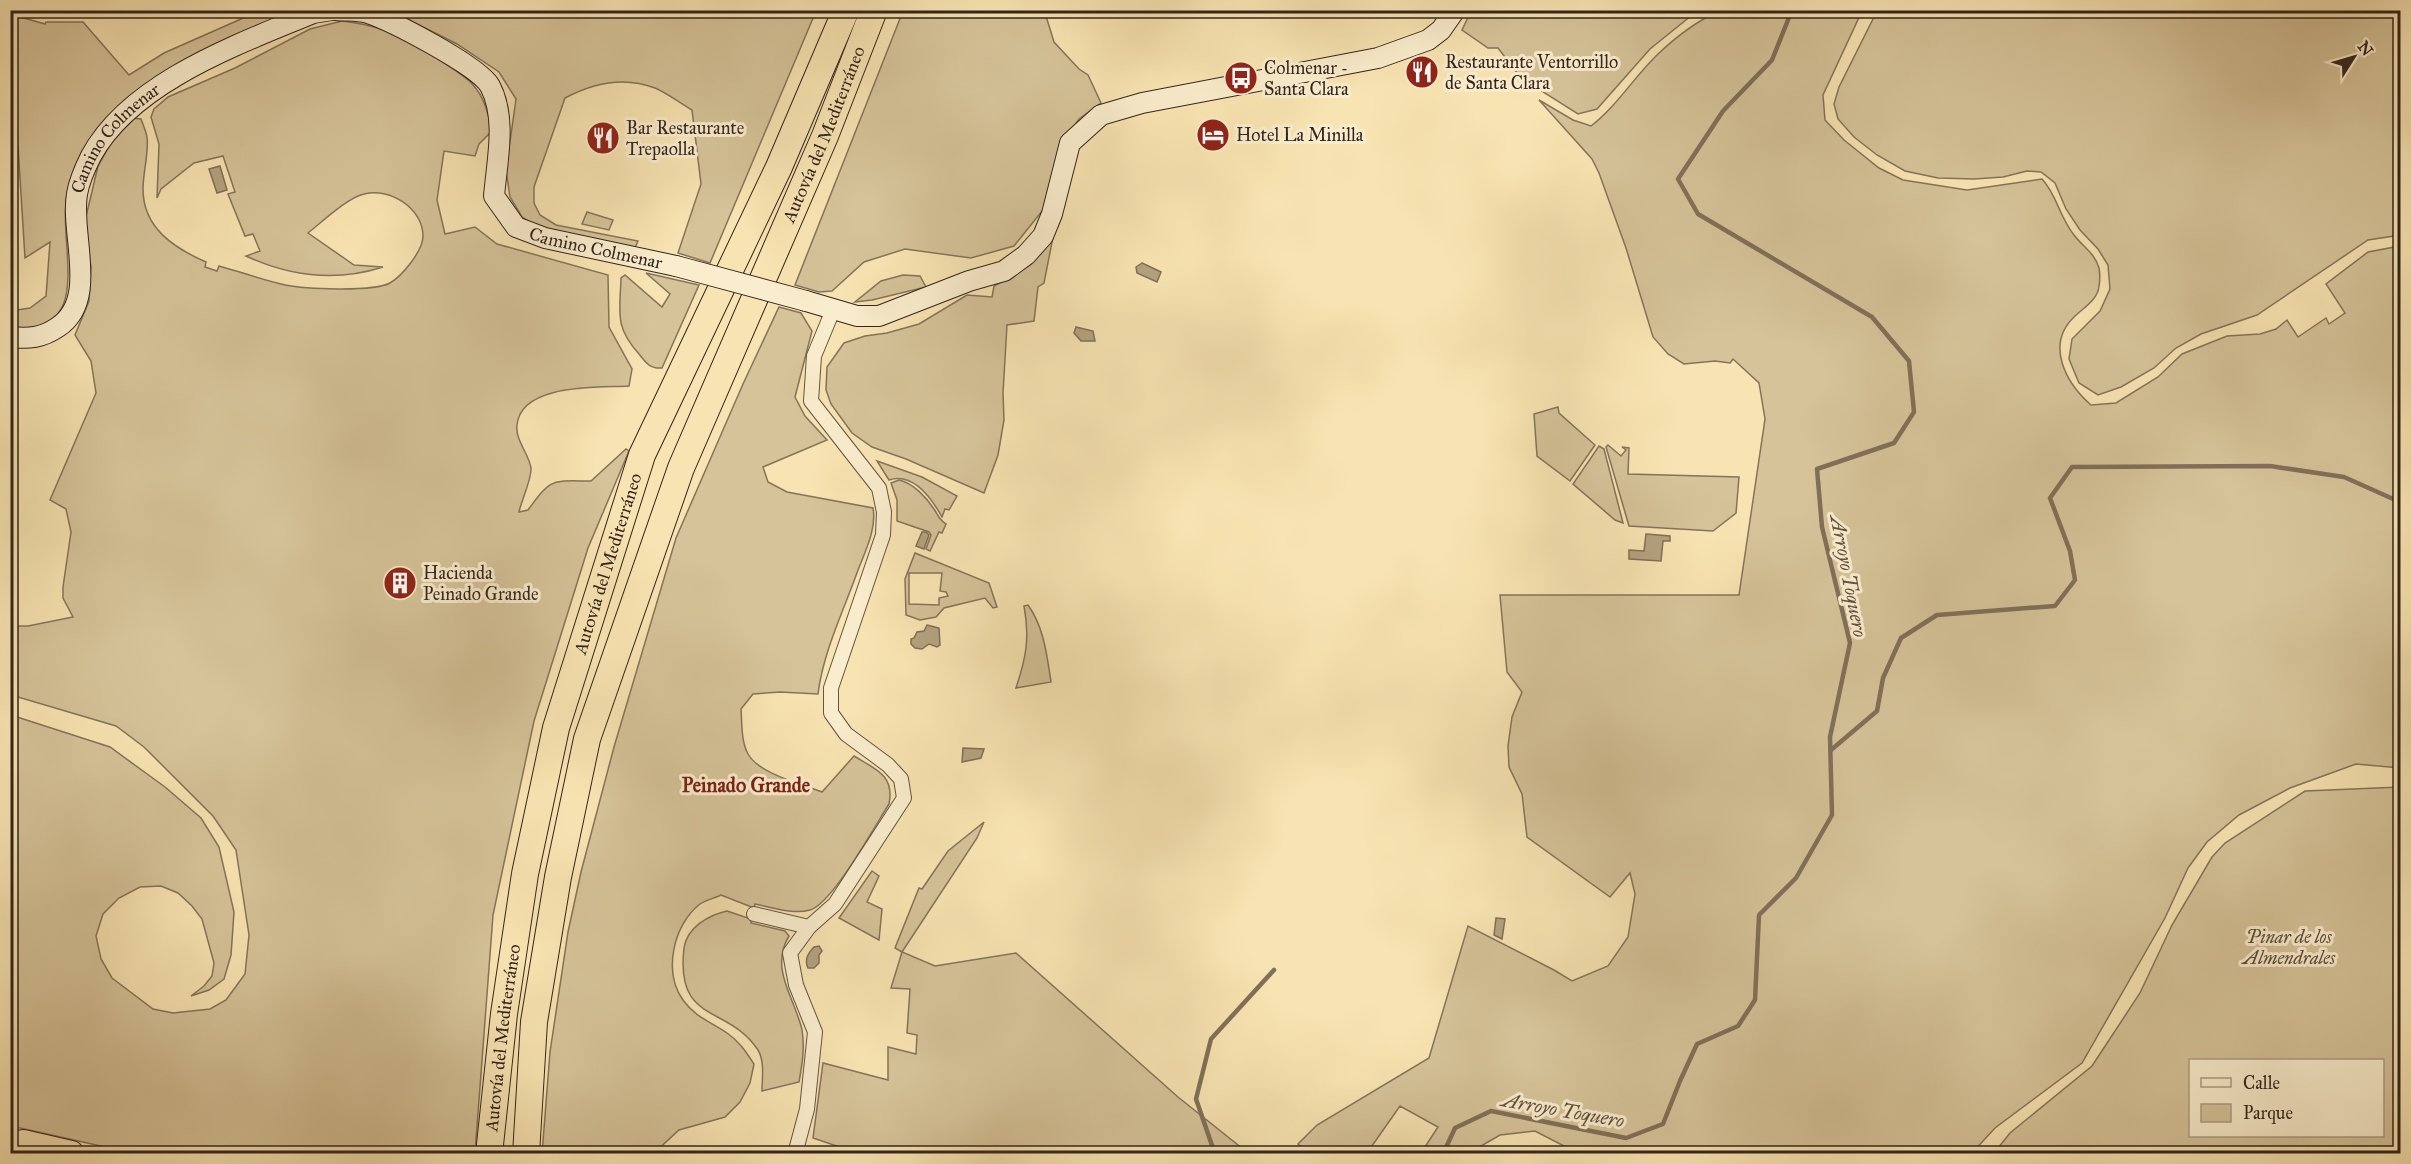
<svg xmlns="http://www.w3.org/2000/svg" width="2411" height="1164" font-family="'IM FELL Great Primer',serif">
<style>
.green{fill:#d6c399;stroke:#84745c;stroke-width:1.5;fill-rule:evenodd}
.water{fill:#b4a380;stroke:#807059;stroke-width:1.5}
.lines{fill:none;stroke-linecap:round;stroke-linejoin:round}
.stream{stroke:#807059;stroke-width:4.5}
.minor-casing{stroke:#635443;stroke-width:16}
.secondary-casing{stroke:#31241e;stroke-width:22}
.motorway-casing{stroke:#31241e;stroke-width:28}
.minor{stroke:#faedcd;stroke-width:14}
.secondary{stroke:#faedcd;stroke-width:20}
.motorway{stroke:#f8e4b2;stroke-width:26}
.secondary-bridge-casing{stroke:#31241e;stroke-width:22;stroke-linecap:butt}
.secondary-bridge{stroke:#faedcd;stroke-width:20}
.labels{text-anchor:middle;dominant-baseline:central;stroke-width:6;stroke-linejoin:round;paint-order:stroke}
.poi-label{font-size:18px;fill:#31241e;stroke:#faedcd;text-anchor:start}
.street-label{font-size:18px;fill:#31241e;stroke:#faedcd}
.park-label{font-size:18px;font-style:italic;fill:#5a4c3d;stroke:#faedcd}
.water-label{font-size:20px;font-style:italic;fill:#5f5040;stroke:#faedcd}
.neighbourhood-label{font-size:20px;font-weight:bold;fill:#7a1f14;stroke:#faedcd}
</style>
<rect width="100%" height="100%" fill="#f8e4b2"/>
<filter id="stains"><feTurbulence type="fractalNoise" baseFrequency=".00333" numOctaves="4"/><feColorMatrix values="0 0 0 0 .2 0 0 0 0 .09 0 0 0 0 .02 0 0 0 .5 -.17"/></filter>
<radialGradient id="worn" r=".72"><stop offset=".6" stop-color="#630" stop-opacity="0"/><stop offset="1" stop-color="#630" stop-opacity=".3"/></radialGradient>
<g class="green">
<path d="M259,11H292C237,37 145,71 108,118C97,131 79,165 71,181C49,230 105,335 11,329V311L30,308L46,296L50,242L25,258L18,146H11L10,14L45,24L46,22H83L129,75L164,53Z"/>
<path d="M391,11H816L710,263L678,253L701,184L692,110C680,103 667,93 655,88C624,76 593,83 565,98L534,187V203L540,215L556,225L638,241L635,248L539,228L522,217L510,197L506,170L516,99L499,72L457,44Z"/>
<path d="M903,11H1048L1046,16L1054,42L1079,69L1088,75L1101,103L1079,119L1063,142L1043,210L1014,246L971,258L905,249L864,262L832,291L819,292L795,285Z"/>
<path d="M1471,11V10L1697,11L1650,49L1597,109L1578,114L1521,78L1498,48H1488L1462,30Z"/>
<path d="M1719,11H1862L1823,95L1825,120L1844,140L1879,168L1903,180L1967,190L2042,179C2057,195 2059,216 2074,235C2082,246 2095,253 2099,268C2100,272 2100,281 2099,286C2098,300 2083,308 2074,317C2045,345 2066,383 2091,405L2116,403L2158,377L2182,354L2227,336L2260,334L2276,329L2287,320L2298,337L2326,318L2329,324L2345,313L2326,284L2368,252L2400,246V768L2356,764L2290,788L2239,815L2207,842L2188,868L2165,918L2082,1063L1995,1128L1972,1153H1565L1568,1148L1535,1131L1500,1135L1469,1153H1421L1438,1127L1400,1106L1367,1153H1308L1298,1144L1317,1125L1429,1058L1468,926L1554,970L1572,981L1608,966L1628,937L1635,894L1630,873L1610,897L1527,837L1522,794L1509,767L1508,746L1512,717L1522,692L1507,672L1500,595H1739L1765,419L1759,383L1733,359L1730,363L1715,361L1684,364L1668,354L1653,337L1626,248L1599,173L1592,159L1539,100L1573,120L1591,126C1617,106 1634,77 1658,54C1676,37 1697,21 1719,11Z"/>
<path d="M1877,11H2400V235L2368,240L2257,315L2201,334L2176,348L2154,368L2121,387L2098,395L2079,383L2069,359L2072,339L2100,311L2110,289L2108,265L2098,249L2080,230L2066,209L2055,183L2041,172L2027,171L2003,177L1974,179L1938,178L1905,171L1877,155L1854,137L1838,119L1834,104L1839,87Z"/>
<path d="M342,21C358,23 376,26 391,33C407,40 464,73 473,85C485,98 488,114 492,131L479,144L475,156L444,151L437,200L445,234L475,227L497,244L608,275L609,327L632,369L629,386C598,388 521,383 517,425C515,440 529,454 531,468C532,479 521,501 519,512L528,510C552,477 551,481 591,481L626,449L629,451L588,548L534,721L493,915L475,1153H132L11,1126V715L110,747L165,787L201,818L219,847L234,912L231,955L224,979L209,990L191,996L204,986L212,976L214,963L202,919L192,906L178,893L161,886L140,887L119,898L103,914L96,936L101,959L112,978L153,1009L173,1013L210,1009L226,1000L245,974L249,935L236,850L213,816L144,747L116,726L11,695L10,626H28L73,617L63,598V587L71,532L66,509L50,500L96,393L91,361L75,335L89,301L91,267L84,225L98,166L115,136L133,118L141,119C143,125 146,131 147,137C149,153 143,172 143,189C143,228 174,248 206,262L205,267L217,271L219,266C241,272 263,280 285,285C304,289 374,292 390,283C402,276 423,251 423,236C423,208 389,187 364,194C347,198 322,222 308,233L354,265L383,267C336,282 291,277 246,256L260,251L253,234L245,236L228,194L235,192L223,156L194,163L161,189L157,198L159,144L151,117L154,109L168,97L235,68L310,29Z"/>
<path d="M587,212L613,220L609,230L582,224Z"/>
<path d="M1054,232L1044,283L1038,287L1034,321L1007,325L1003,393L1004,420L998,455L984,493L906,459L872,447L852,433L831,404L826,390L827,367L844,343L865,336L887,333L919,324L967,295L992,297L994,286C1023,272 1036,259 1054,232Z"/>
<path d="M646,273L699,285L662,368C650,369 646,363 639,354C614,326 620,313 621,278L625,275L662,307L670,294Z"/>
<path d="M903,275L920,276L926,287L872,300L855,302L881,281Z"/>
<path d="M779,307L801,313L812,331L795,397L805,416L827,440L763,467L768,482L787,492L873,508C877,528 865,552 858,570C844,610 823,652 818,694L780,692L753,694L741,709C742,723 741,741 748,754C759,774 802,784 822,792L854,756C875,769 895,775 889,804C875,826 832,904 810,910C793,915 771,907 755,904L754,908L721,895C715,898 706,900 700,904C673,925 663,972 683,1000C695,1017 711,1022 727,1033C739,1041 746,1052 754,1064L750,1083L740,1102L725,1117L679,1130L654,1153L542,1154L550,1052L568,932L581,872L614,747L676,538L743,384Z"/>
<path d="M1558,407L1559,413L1595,445L1570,481L1537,456L1534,414Z"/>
<path d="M1608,445L1621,456L1626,450L1622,447L1629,448L1628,474L1739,477L1736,513L1713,531L1629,526L1606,447Z"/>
<path d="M1599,446L1604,449L1623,523L1615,520L1573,484Z"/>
<path d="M877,461L922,477L957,496L949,510L945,509L942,517C932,499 913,472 889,480Z"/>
<path d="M899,480C913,483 926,497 934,509C938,515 939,520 946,524L942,533L939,532L930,551L926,549L931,535L929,532L897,521V500L891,483Z"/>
<path d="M915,553L989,583L997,607L993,608L985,598L944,608L936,617L920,620L906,615L905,579ZM909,573H942L940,591L946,592L948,596L939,598V605L909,604Z"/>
<path d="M1028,605C1044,627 1047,656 1051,682L1016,688C1026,658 1030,638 1024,606Z"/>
<path d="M2400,787V1153H1994L2010,1133L2092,1066L2140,993L2172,925L2212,857L2225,843L2305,791ZM2190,1060H2382V1136H2190Z"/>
<path d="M984,822L977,838L902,952L935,966L1016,953L1178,1097L1248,1153L860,1154L813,1138L823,1063L888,1080V1047L916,1054L917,1035L907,1033L910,989L891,988L902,952L895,948L919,888L922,889L948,851Z"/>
<path d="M872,871L879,876L867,902L882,909L879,940L839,918Z"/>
<path d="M727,911L751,919V923L785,931L789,936C769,969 795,998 802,1030C805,1048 802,1065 799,1082L762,1091C762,1078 765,1062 758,1050C728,1004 675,1025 684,948C687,927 709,915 727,911Z"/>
</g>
<g class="water">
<path d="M220,166L227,190L217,193L209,169Z"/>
<path d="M1142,263L1161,272L1157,282L1137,273L1136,267Z"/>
<path d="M1076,327L1093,331L1095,341H1081L1074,333Z"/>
<path d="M922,532H926L929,535L924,549L916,546Z"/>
<path d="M1646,534L1670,536V541H1663L1661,561L1629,559V550L1644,551Z"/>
<path d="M927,625L939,628L940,645L937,647L929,644L922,649L915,648L911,644V639L914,638L917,632L924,631Z"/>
<path d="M963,748L984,749L981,758L962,762Z"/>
<path d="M1496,918L1505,919L1502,939L1494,935Z"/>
<path d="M819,946L822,951L819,955V963L814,968H808C804,960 808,953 814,947Z"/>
</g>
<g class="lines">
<g class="stream">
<path d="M1831,750L1877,711L1883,678L1901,638L1937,615L2055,606L2075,580L2070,551L2050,498L2072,467L2270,466L2344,477L2400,502"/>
<path d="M1215,1154L1196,1099L1211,1039L1274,970"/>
<path d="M1443,1154L1455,1128L1491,1111L1626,1138L1663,1124L1680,1081L1697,1044L1738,1026L1755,1000L1759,915L1796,878L1832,815L1830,737L1850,643L1822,527L1817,469L1894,443L1914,412L1909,361L1872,317L1698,214L1678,179L1723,111L1772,60L1792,10"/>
</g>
<g class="minor-casing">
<g id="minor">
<path d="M754,914L809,927"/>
<path d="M795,1154L807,1109L815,1032L796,985L790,953L809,927L835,904L904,798L901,779L888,765L846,734L831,713V688L883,535L884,512L879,488L811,401L814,356L833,310"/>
</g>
</g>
<g class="secondary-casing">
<g id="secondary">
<path id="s1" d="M336,10C346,11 358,10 368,13C392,21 479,66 490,86C507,118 497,161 494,196L516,227L545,238L676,266"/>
<path d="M806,301L857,316H879L969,281L1004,271L1026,255L1043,236L1052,214L1070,143L1101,115L1142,103L1378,58L1428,40L1441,30L1455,10"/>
<path id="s2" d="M10,337C29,339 42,338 58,327C99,300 70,234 77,194C79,182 86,166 91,156C131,82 239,44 313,13L332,10"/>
</g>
</g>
<g class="motorway-casing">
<g id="motorway">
<path d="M23,1143L71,1154"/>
<path id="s3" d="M489,1154L504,1014L525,874L556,728L642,455L779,167L846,10"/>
<path id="s4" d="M526,1154L534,1022L558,877L587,739L681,468L825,136L874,10"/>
</g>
</g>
<use href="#minor" class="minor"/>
<use href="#secondary" class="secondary"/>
<use href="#motorway" class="motorway"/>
<g class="secondary-bridge-casing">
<path id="secondary-bridge" d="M676,266L806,301"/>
</g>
<use href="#secondary-bridge" class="secondary-bridge"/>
</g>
<defs>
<g id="restaurant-disc" transform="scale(1.725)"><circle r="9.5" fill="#8f2418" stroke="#faedcd"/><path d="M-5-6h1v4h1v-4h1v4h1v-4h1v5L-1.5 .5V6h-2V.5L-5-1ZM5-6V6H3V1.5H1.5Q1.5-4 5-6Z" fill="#fff"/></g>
<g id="bus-disc" transform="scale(1.725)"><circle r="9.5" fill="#8f2418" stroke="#faedcd"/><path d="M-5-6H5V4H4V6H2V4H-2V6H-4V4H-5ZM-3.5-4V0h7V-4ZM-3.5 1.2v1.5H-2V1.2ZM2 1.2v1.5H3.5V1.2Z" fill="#fff"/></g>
<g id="hotel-disc" transform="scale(1.725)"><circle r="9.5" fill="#8f2418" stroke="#faedcd"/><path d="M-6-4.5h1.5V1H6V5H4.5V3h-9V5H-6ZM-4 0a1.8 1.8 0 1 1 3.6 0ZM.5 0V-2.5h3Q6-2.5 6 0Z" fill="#fff"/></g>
<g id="building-disc" transform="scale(1.725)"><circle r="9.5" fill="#8f2418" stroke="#faedcd"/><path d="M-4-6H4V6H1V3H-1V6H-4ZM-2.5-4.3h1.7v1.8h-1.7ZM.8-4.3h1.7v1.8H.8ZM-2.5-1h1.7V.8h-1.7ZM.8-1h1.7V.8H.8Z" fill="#fff"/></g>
</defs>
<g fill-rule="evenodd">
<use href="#restaurant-disc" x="1422" y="72"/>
<use href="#bus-disc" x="1241" y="78"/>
<use href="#hotel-disc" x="1213" y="135"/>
<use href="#restaurant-disc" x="603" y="138"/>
<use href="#building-disc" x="400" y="583"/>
</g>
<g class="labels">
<g class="poi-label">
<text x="1445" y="62">Restaurante Ventorrillo<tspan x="1445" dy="21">de Santa Clara</tspan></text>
<text x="1264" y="68">Colmenar -<tspan x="1264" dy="21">Santa Clara</tspan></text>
<text x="626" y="128">Bar Restaurante<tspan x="626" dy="21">Trepaolla</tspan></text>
<text x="1236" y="135">Hotel La Minilla</text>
<text x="423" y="573">Hacienda<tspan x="423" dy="21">Peinado Grande</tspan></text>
</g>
<g class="street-label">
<text stroke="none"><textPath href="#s4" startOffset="1070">Autovía del Mediterráneo</textPath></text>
<text stroke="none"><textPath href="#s2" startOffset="260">Camino Colmenar</textPath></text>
<text stroke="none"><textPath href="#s1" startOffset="408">Camino Colmenar</textPath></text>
<text stroke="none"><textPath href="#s3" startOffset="604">Autovía del Mediterráneo</textPath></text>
<text stroke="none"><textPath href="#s3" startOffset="117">Autovía del Mediterráneo</textPath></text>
</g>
<g class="park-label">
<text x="2289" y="937">Pinar de los<tspan x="2289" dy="21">Almendrales</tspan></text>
</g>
<g class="water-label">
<text transform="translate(1849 576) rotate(79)">Arroyo Toquero</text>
<text transform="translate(1563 1110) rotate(10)">Arroyo Toquero</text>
</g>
<g class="neighbourhood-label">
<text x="746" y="785">Peinado Grande</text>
</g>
</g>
<rect width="2411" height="1164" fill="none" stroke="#f8e4b2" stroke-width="36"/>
<rect x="12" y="12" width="2387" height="1140" fill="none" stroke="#31241e" stroke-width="3"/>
<rect x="18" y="18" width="2375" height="1128" fill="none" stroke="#31241e" stroke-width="1.5"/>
<rect x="2189" y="1059" width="195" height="78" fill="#faedcd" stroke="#aa9d87" stroke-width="1.5"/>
<rect x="2201" y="1078" width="30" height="9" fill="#faedcd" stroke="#aa9d87" stroke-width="1.5"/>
<text x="2243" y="1089" font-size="18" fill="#31241e">Calle</text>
<rect x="2201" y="1104" width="30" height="18" fill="#d6c399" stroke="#aa9d87" stroke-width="1.5"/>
<text x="2243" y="1119" font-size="18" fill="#31241e">Parque</text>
<g transform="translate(2354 57) rotate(53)" stroke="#faedcd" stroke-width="4.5" paint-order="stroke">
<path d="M0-4.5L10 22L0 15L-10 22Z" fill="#31241e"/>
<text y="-9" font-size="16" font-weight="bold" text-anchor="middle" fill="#31241e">N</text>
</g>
<rect width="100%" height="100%" filter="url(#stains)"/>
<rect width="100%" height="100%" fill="url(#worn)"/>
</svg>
